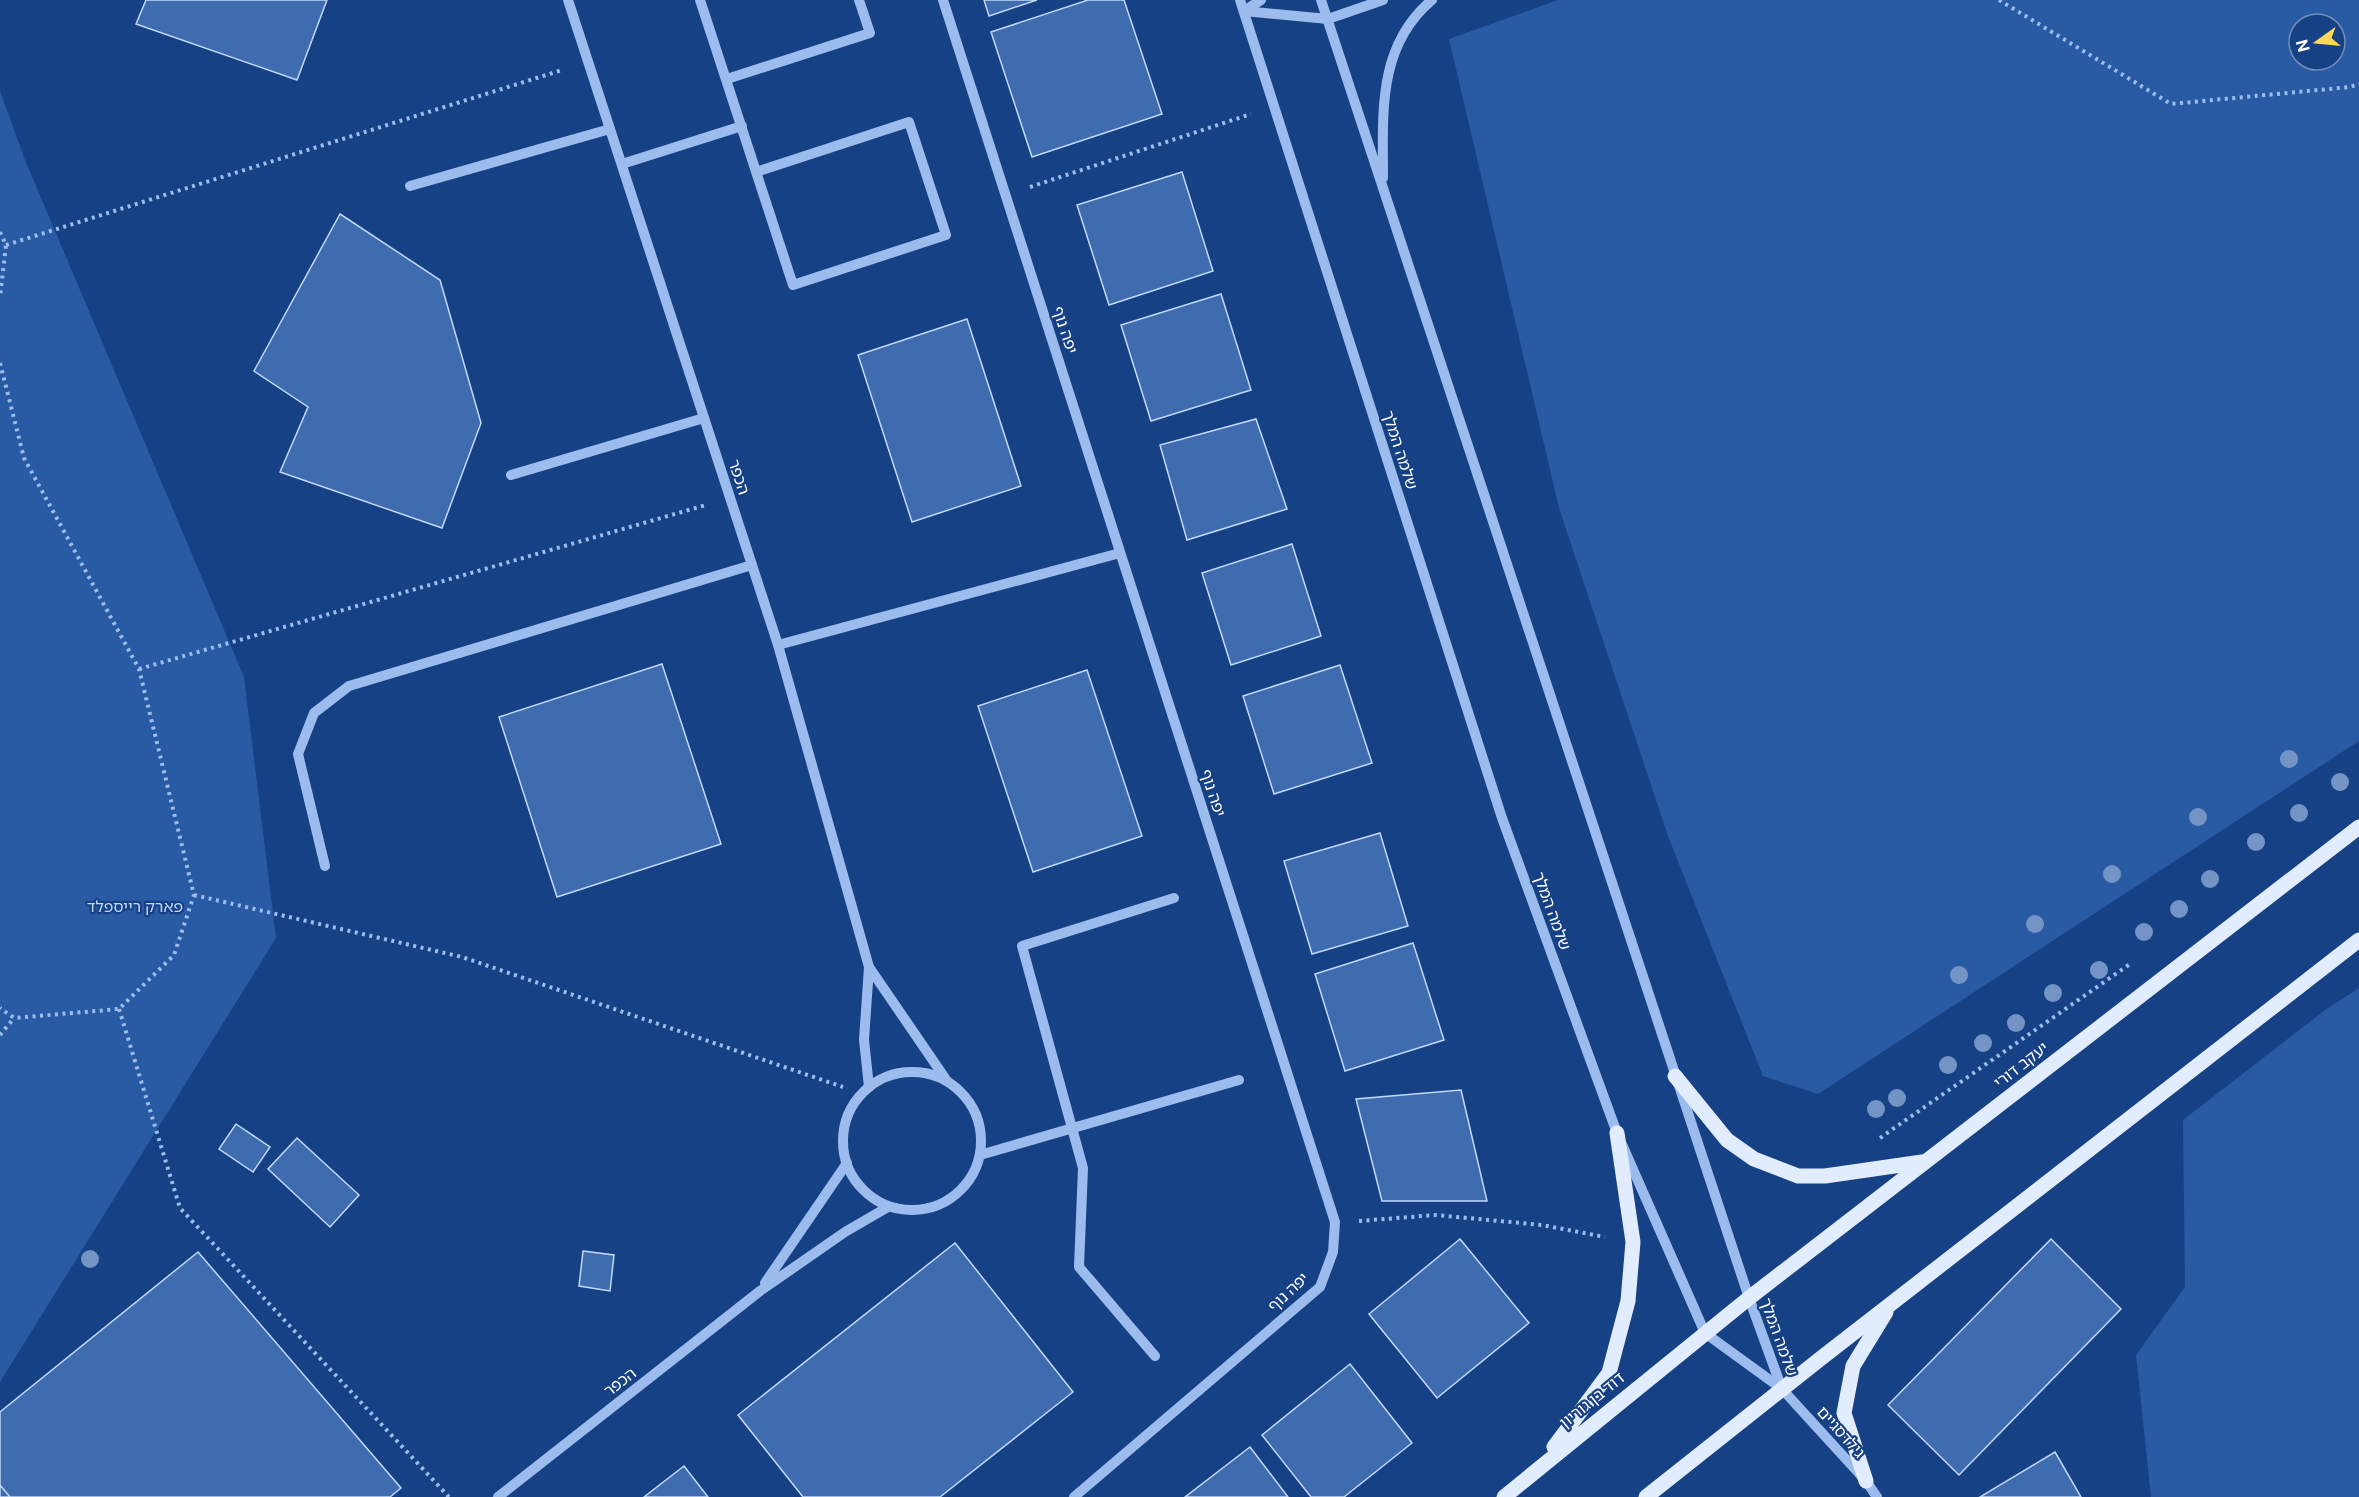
<svg xmlns="http://www.w3.org/2000/svg" width="2359" height="1497" font-family="'Public Sans','Noto Sans Hebrew',sans-serif">
<style>
.green{fill:#295aa4;fill-rule:evenodd}
.building{fill:#3f6baf;stroke:#c1d8fa;stroke-width:1.5}
.lines{fill:none;stroke-linecap:round;stroke-linejoin:round}
.path{stroke:#9cbced;stroke-width:4;stroke-dasharray:3 4.5;stroke-linecap:butt}
.minor{stroke:#9cbced;stroke-width:10}
.major{stroke:#e2ecff;stroke-width:15}
.tree{fill:#7494c5}
.labels{text-anchor:middle;dominant-baseline:central;stroke-width:4.5;stroke-linejoin:round;paint-order:stroke}
.street-label{font-size:16px;fill:#fff;stroke:#174185}
.park-label{font-size:16px;fill:#c1d8fa;stroke:#174185}
</style>
<rect width="100%" height="100%" fill="#174185"/>
<g class="green">
<path d="M1558,0H2359V741L1818,1094L1763,1076L1668,836L1559,508L1449,39ZM2299,24H2335V60H2299Z"/>
<path d="M0,91L25,160L244,677L276,938L0,1382Z"/>
<path d="M2359,988V1497H2151L2136,1355L2185,1287L2183,1120L2325,1010Z"/>
</g>
<g class="building">
<path d="M146,0H327L297,80L136,24Z"/>
<path d="M984,0H1037L989,16Z"/>
<path d="M1088,0H1124L1162,114L1032,157L991,32Z"/>
<path d="M1182,172L1213,271L1109,305L1077,205Z"/>
<path d="M340,214L440,280L481,423L442,528L280,472L308,407L254,371Z"/>
<path d="M1221,294L1251,390L1151,421L1121,325Z"/>
<path d="M967,319L1021,486L912,522L858,355Z"/>
<path d="M1256,419L1287,509L1187,540L1160,445Z"/>
<path d="M1292,544L1321,636L1231,665L1202,573Z"/>
<path d="M662,664L721,844L557,897L499,717Z"/>
<path d="M1340,665L1372,763L1274,794L1243,696Z"/>
<path d="M1087,670L1142,836L1033,872L978,706Z"/>
<path d="M1380,833L1408,926L1312,954L1284,861Z"/>
<path d="M1413,943L1444,1040L1345,1071L1315,974Z"/>
<path d="M1461,1090L1487,1201H1382L1356,1099Z"/>
<path d="M236,1124L270,1147L253,1172L219,1149Z"/>
<path d="M297,1138L359,1195L330,1227L268,1169Z"/>
<path d="M1460,1239L1529,1323L1437,1398L1369,1314Z"/>
<path d="M2051,1239L2121,1309L1959,1475L1888,1405Z"/>
<path d="M955,1243L1073,1392L940,1497H803L738,1415Z"/>
<path d="M583,1251L614,1255L610,1291L579,1286Z"/>
<path d="M198,1252L401,1488L390,1497H0V1412Z"/>
<path d="M1350,1364L1412,1443L1344,1497H1311L1262,1435Z"/>
<path d="M1250,1447L1288,1497H1185Z"/>
<path d="M2055,1452L2081,1497H1980Z"/>
<path d="M684,1466L708,1497H644Z"/>
<path d="M0,1485L10,1497H0Z"/>
</g>
<g class="lines">
<g class="path">
<path d="M1999,0L2171,104L2350,87L2359,84"/>
<path d="M1030,187L1251,114"/>
<path d="M0,232L6,245L0,297"/>
<path d="M6,245L562,70"/>
<path d="M0,363L24,458L139,669L194,895L174,955L119,1009L14,1018L0,1008"/>
<path d="M139,669L706,505"/>
<path d="M194,895L462,957L843,1087"/>
<path d="M119,1009L180,1208L449,1497"/>
<path d="M0,1035L14,1018"/>
<path d="M1880,1138L2130,964"/>
<path d="M1359,1221L1436,1215L1542,1225L1605,1237"/>
</g>
<g class="minor">
<path d="M568,0L778,645L869,967L947,1081"/>
<path d="M700,0L793,285L946,235L909,122L756,172"/>
<path d="M943,0L1335,1222L1333,1252L1320,1287L1074,1497"/>
<path d="M1240,0L1502,818L1617,1133L1705,1333L1782,1389L1866,1481L1877,1497"/>
<path d="M1321,0L1749,1298L1782,1389"/>
<path d="M1244,11L1328,19L1383,0"/>
<path d="M1244,11L1261,0"/>
<path d="M727,79L870,33L859,0"/>
<path d="M622,164L742,126"/>
<path d="M1383,178C1383,113 1377,46 1432,0"/>
<path d="M410,186L610,129"/>
<path d="M511,475L704,418"/>
<path d="M778,645L1120,553"/>
<path d="M325,866L298,754L314,713L349,686L752,565"/>
<path d="M869,967L864,1040L869,1087"/>
<circle cx="912" cy="1141" r="69"/>
<path d="M980,1155L1239,1080"/>
<path d="M765,1283L847,1163"/>
<path d="M1155,1356L1079,1267L1083,1168L1022,946L1174,898"/>
<path d="M498,1497L760,1291L845,1232L888,1207"/>
</g>
<g class="major">
<path d="M1675,1076L1727,1140L1754,1159L1798,1176H1825L1922,1162"/>
<path d="M1554,1447L1609,1373L1628,1301L1633,1242L1617,1133"/>
<path d="M1866,1481L1844,1413L1853,1366L1886,1312"/>
<path d="M1504,1497L1749,1298L2359,827"/>
<path d="M1646,1497L1820,1359L2359,940"/>
</g>
</g>
<g class="tree">
<circle cx="2289" cy="759" r="9"/>
<circle cx="2340" cy="782" r="9"/>
<circle cx="2299" cy="813" r="9"/>
<circle cx="2198" cy="817" r="9"/>
<circle cx="2256" cy="842" r="9"/>
<circle cx="2112" cy="874" r="9"/>
<circle cx="2210" cy="879" r="9"/>
<circle cx="2179" cy="909" r="9"/>
<circle cx="2035" cy="924" r="9"/>
<circle cx="2144" cy="932" r="9"/>
<circle cx="2099" cy="970" r="9"/>
<circle cx="1959" cy="975" r="9"/>
<circle cx="2053" cy="993" r="9"/>
<circle cx="2016" cy="1023" r="9"/>
<circle cx="1983" cy="1043" r="9"/>
<circle cx="1948" cy="1065" r="9"/>
<circle cx="1897" cy="1098" r="9"/>
<circle cx="1876" cy="1109" r="9"/>
<circle cx="90" cy="1259" r="9"/>
</g>
<g class="labels">
<g class="street-label">
<text transform="translate(1065 330) rotate(72)">יפה נוף</text>
<text transform="translate(1400 450) rotate(72)">שלמה המלך</text>
<text transform="translate(739 477) rotate(72)">הכפר</text>
<text transform="translate(1213 793) rotate(72)">יפה נוף</text>
<text transform="translate(1552 911) rotate(70)">שלמה המלך</text>
<text transform="translate(2021 1065) rotate(-38)">יעקב דורי</text>
<text transform="translate(1288 1292) rotate(-43)">יפה נוף</text>
<text transform="translate(1779 1337) rotate(70)">שלמה המלך</text>
<text transform="translate(620 1382) rotate(-38)">הכפר</text>
<text transform="translate(1592 1400) rotate(-39)">דוד בן גוריון</text>
<text transform="translate(1841 1432) rotate(48)">גילדסגיים</text>
</g>
<g class="park-label">
<text x="135" y="906">פארק רייספלד</text>
</g>
</g>
<g transform="translate(2317 42) rotate(255)"><circle r="28" fill="#174185" stroke="#748db6" stroke-width="1.5"/>
<path d="M0-4.5L10 22L0 15L-10 22Z" fill="#ffd858"/>
<text y="-9" font-size="16" font-weight="bold" text-anchor="middle" fill="#ffffff">N</text>
</g>
</svg>
